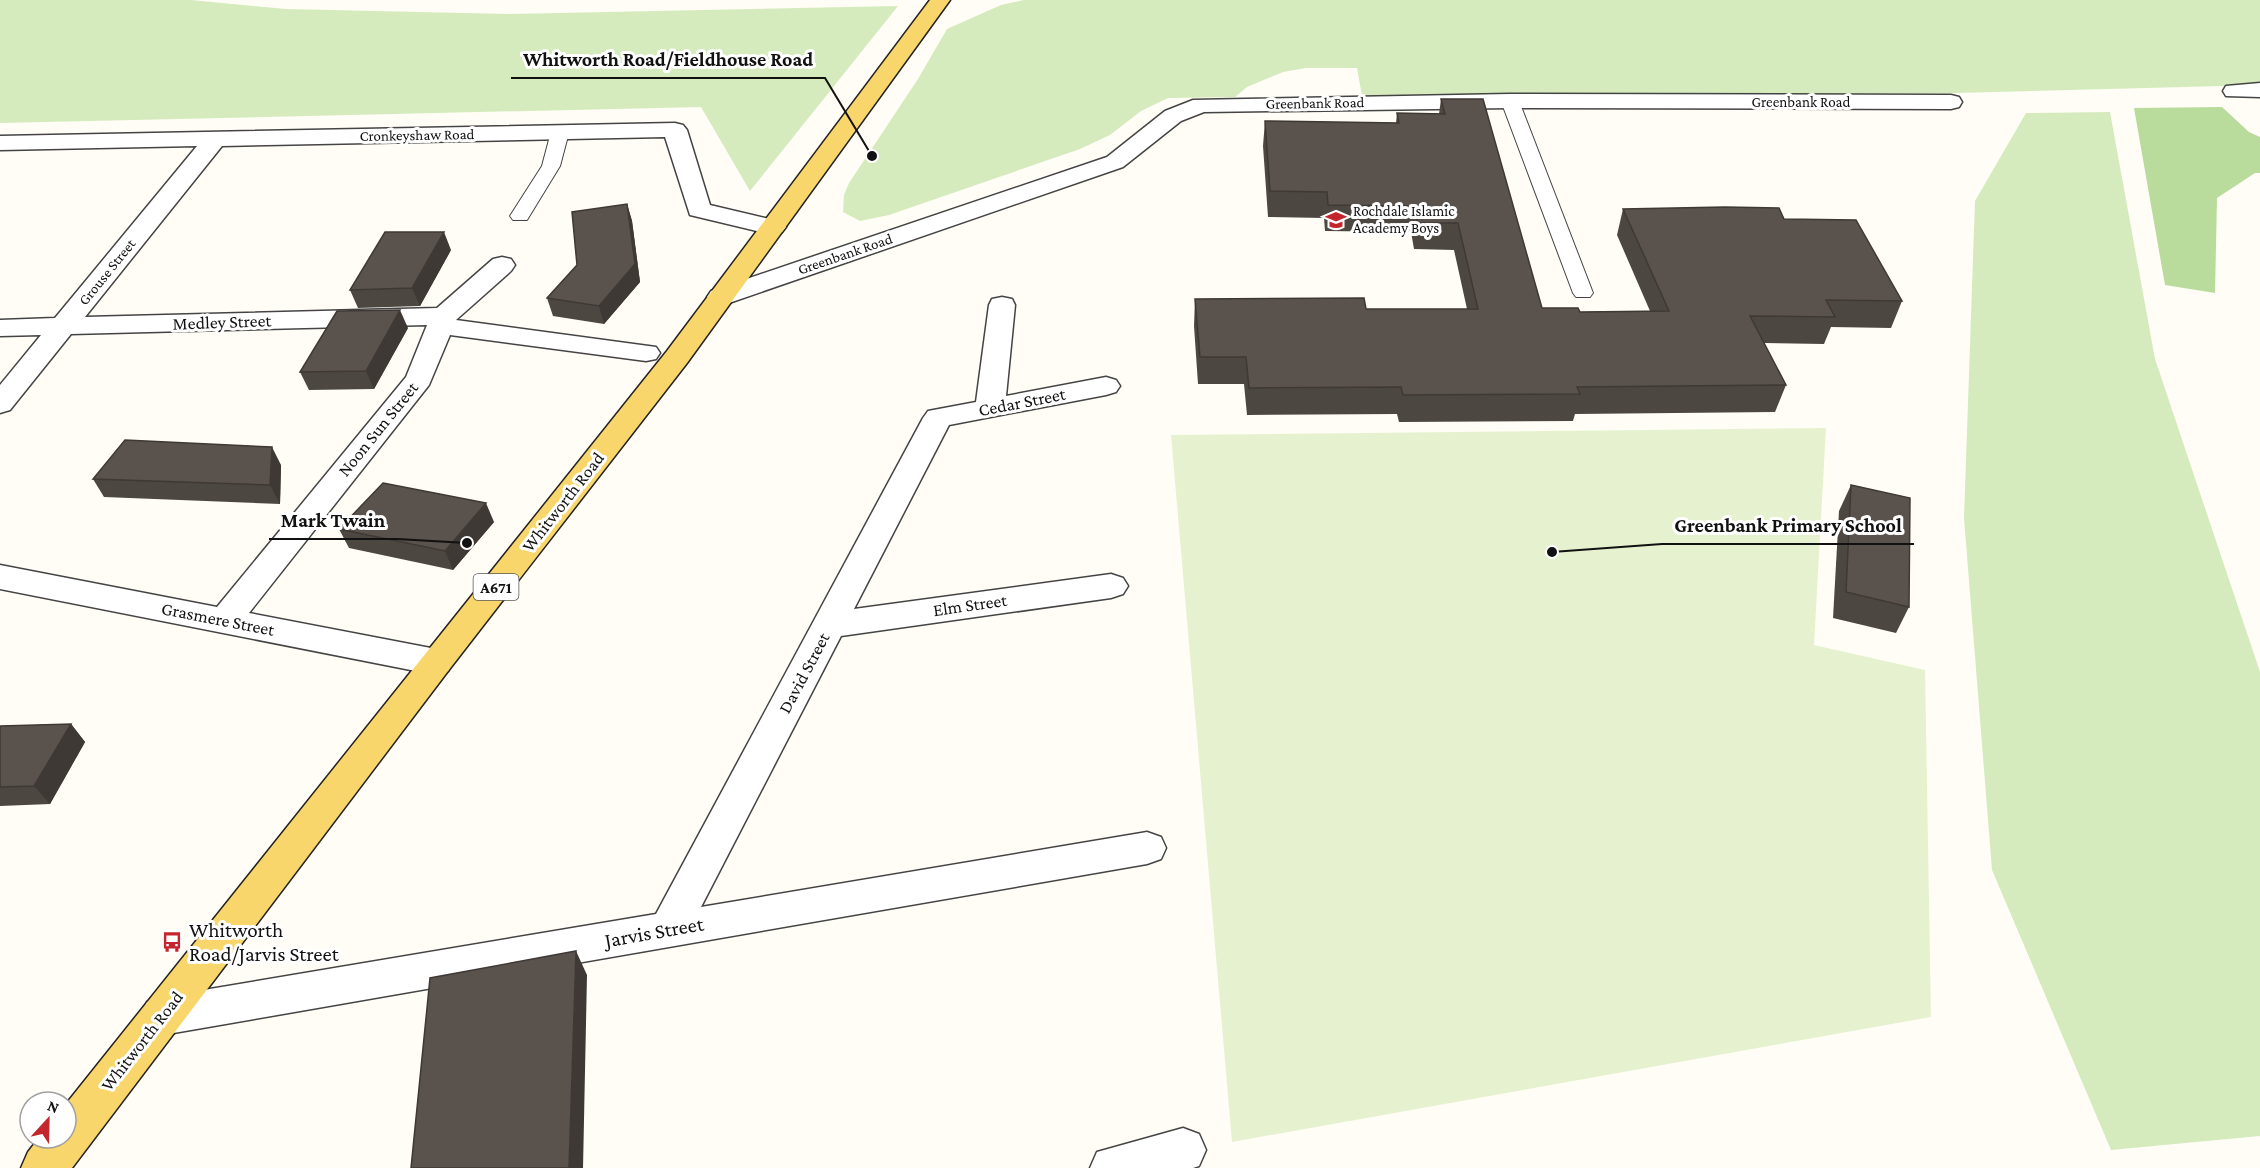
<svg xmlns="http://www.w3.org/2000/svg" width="2260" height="1168" font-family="'Crimson Pro',serif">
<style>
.green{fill:#d5ebbd}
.forest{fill:#b9dc9c}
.pitch{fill:#e6f2cf}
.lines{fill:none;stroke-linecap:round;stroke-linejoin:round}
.lane-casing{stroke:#444;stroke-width:2}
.street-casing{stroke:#444;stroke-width:3}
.primary-casing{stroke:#222;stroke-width:3}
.lane{fill:#fff;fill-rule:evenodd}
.street{fill:#fff;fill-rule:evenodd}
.primary{fill:#f9d66b;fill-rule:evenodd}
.wall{fill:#4d4742}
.shaded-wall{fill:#3f3936}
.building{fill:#5a524d;stroke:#3f3936;stroke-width:1.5}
.labels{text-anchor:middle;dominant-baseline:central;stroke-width:6;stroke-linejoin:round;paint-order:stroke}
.far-street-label{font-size:15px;fill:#111;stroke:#fff}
.far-poi-label{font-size:15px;fill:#111;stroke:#fff;text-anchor:start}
.shield{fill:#fff;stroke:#585858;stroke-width:1.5}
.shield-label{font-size:16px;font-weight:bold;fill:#111}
.street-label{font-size:18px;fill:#111;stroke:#fff}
.near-poi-label{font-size:21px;fill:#111;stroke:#fff;text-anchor:start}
.near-street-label{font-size:21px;fill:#111;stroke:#fff}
.leader{fill:none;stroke:#111;stroke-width:2}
.callout-dot{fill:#111;stroke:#fff;stroke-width:2}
.callout-label{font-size:20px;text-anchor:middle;font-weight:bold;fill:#111;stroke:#fff;stroke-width:6;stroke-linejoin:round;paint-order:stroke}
</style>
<rect width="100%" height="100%" fill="#fffdf5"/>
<g class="green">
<path d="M0,0H191L286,9L509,14L898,6L750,191L701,107L0,123Z"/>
<path d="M1024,0H2260V85L1955,93L1362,96L1357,68H1306L1283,72L1247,87L1235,97L1168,98L1141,111L1110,135L1080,149L889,215L860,221L843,212L844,195L849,183L918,79L947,29L1001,5Z"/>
<path d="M2110,112L2155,359L2260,672V1136L2111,1150L1992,870L1964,518L1975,201L2026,113Z"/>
</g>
<path class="forest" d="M2222,107L2249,132L2260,137V173H2255L2217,198L2215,293L2165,285L2134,108Z"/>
<path class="pitch" d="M1826,428L1814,645L1925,670L1931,1017L1232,1142L1171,435Z"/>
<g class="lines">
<g class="lane-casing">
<g id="lane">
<path d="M1510,96L1519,101L1593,293L1590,297H1576L1573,293L1501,101Z"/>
<path d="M560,127L569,132L560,166L527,220H513L510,216L542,166L551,132Z"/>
</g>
</g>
<g class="street-casing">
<g id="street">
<path d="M2260,83V97L2226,96L2223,91L2226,86Z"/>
<path d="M1510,94L1951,95L1959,97L1962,102L1959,107L1951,109L1510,108L1204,112L1181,121L1123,167L729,303L720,305L711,303L707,297L711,291L1107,157L1165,111L1193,100Z"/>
<path d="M675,123L683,125L687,130L710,205L782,222L786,227L782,232L773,235L690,215L665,137L222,146L85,317L437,308L493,259L502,257L511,259L515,265L511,271L456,320L656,347L660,353L656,359L646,361L450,335L429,385L249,613L436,649L448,653L453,662L448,671L436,675L0,589V565L217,607L406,377L427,325L71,334L10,410L0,413V385L41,335L0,336V320L55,318L197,146L0,150V136Z"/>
<path d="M1002,297L1012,299L1015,305L1006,396L1106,377L1116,380L1120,386L1116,392L1106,395L949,425L854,609L1111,574L1123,578L1128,586L1123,594L1111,598L841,636L701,907L1147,832L1161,837L1166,848L1161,859L1147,864L162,1035L147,1030L141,1016L147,1002L162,997L656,914L923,418L928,411L976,402L989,305L992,299Z"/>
<path d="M1183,1128L1199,1134L1206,1150L1199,1166L1193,1168H1090L1097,1152Z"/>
</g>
</g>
<g class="primary-casing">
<path id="primary" d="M930,0H950L687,363L448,671L72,1168H21L28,1152L39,1138H66V1104L667,351Z"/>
</g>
<use href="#lane" class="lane"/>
<use href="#street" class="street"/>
<use href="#primary" class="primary"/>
</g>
<g class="wall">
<path d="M1441,99L1542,308L1580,312L1650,311L1617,235L1623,209L1784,219L1902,301L1891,328L1831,327L1824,344L1764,343L1786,385L1775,412L1575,414L1573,421L1399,422L1397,414L1247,415L1244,384H1198L1194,326L1195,299L1366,309H1467L1454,250L1414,249L1411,232L1325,231L1324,218L1268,217L1263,146L1265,121L1396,123L1397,113L1439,114Z"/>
<path d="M627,204L632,221L640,282L604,324L553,316L547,298L577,265Z"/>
<path d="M451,250L420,306L358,308L350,290Z"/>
<path d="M408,328L374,389L309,390L300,372Z"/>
<path d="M281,465L280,504L104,497L93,479Z"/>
<path d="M1851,485L1909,607L1896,633L1833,618L1839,511Z"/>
<path d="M494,522L453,570L349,548L339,529Z"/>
<path d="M71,724L85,742L50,804L0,806V726Z"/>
</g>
<g class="shaded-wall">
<path d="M627,204L632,221L640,282L604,324L599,306Z"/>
<path d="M444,232L451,250L420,306L412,288Z"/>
<path d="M400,310L408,328L374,389L366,371Z"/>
<path d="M272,447L281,465L280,504L270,485Z"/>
<path d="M486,503L494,522L453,570L445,551Z"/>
<path d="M71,724L85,742L50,804L34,786Z"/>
<path d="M576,951L587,975L583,1168H569Z"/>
</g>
<g class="building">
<path d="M1441,99H1483L1542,308H1578L1580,312L1669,311L1623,209L1725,207L1779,208L1784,219L1856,220L1902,301L1826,300L1835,317L1750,316L1786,385L1577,387L1580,394L1403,395L1401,387L1249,388L1246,357H1200L1195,299L1364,298L1366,309H1478L1458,223H1418L1415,206L1328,205L1327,192L1270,191L1265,121L1399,123L1397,113L1445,114Z"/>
<path d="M627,204L635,264L599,306L547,298L577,265L572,212Z"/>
<path d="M385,232H444L412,288L350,290Z"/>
<path d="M400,310L366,371L300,372L337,311Z"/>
<path d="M125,440L272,447L270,485L93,479Z"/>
<path d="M383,483L486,503L445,551L339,529Z"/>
<path d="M1851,485L1910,498L1909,607L1846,592Z"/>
<path d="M71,724L34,786L0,787V726Z"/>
<path d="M576,951L569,1168H411L430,978Z"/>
</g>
<defs>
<g id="school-bare" transform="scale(1.62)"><path d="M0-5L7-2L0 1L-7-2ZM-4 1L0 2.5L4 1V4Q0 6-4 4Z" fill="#c4262e" stroke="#fff" stroke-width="2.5" paint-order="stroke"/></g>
<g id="bus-bare" transform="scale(1.62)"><path d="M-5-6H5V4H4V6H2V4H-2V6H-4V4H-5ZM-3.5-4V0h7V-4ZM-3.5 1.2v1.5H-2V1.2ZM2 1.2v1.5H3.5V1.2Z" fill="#c4262e" stroke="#fff" stroke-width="2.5" paint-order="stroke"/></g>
</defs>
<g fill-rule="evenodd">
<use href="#school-bare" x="1336" y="220"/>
<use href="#bus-bare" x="172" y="942"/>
</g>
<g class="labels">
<g class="far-street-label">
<text x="1801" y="102">Greenbank Road</text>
<text transform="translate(1315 103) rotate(-1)">Greenbank Road</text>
<text transform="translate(417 135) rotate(-1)">Cronkeyshaw Road</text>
<text transform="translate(845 254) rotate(-19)">Greenbank Road</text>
<text transform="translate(107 272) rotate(-51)">Grouse Street</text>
</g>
<g class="far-poi-label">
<text x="1353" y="211">Rochdale Islamic<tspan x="1353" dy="17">Academy Boys</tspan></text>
</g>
<rect class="shield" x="473.5" y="574" width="45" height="26" rx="4.5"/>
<g class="shield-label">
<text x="496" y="587">A671</text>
</g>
<g class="street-label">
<text transform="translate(222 322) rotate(-2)">Medley Street</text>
<text transform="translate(1022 402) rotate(-11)">Cedar Street</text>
<text transform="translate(378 429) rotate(-51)">Noon Sun Street</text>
<text transform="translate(563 502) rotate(-52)">Whitworth Road</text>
<text transform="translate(970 605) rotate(-8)">Elm Street</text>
<text transform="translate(218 619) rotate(11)">Grasmere Street</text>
<text transform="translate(804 673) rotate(-62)">David Street</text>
<text transform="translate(142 1041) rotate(-52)">Whitworth Road</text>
</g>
<g class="near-poi-label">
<text x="189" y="930">Whitworth<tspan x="189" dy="24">Road/Jarvis Street</tspan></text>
</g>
<g class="near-street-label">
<text transform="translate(654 932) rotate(-10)">Jarvis Street</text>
</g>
</g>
<path class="leader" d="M872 156L825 78H511M467 543L397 539H269M1552 552L1662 544H1914"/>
<g class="callout-dot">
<circle cx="872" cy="156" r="6"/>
<circle cx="467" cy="543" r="6"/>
<circle cx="1552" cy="552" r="6"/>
</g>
<g class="callout-label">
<text x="668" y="66">Whitworth Road/Fieldhouse Road</text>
<text x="333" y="527">Mark Twain</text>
<text x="1788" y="532">Greenbank Primary School</text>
</g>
<g transform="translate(48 1120) rotate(22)"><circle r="28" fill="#ffffff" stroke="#a0a0a0" stroke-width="1.5"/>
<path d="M0-4.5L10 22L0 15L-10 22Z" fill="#c4262e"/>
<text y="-9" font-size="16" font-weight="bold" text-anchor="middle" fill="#111111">N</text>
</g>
</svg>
